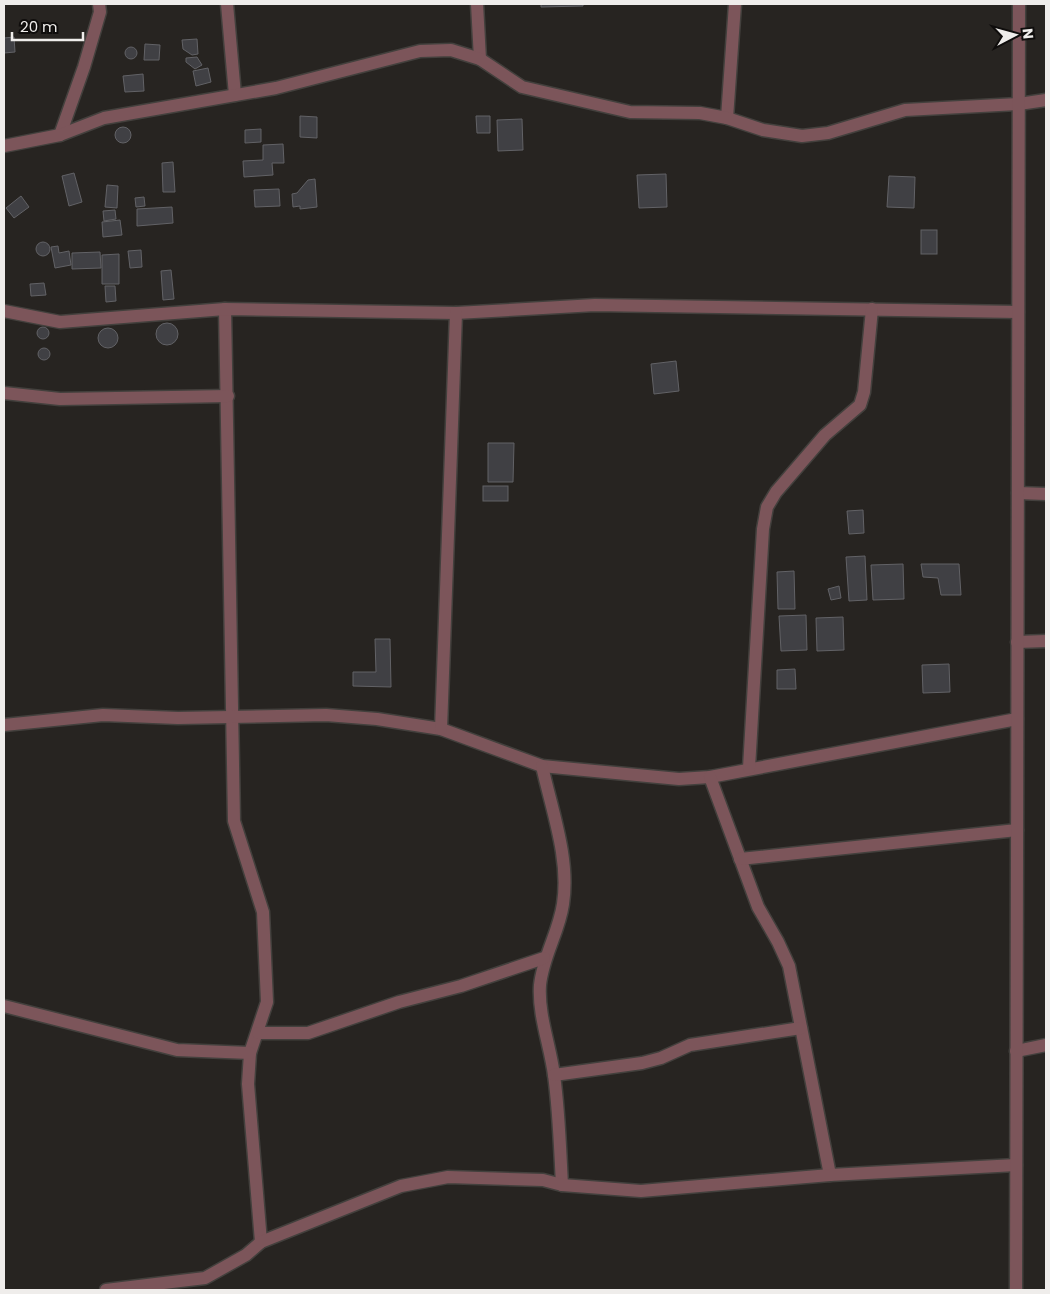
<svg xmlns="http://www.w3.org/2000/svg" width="1050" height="1294" font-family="Poppins,sans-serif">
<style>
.building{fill:#404044;stroke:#626266}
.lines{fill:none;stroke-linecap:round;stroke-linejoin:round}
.minor-casing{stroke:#43403d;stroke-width:15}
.minor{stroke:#7c555a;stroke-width:12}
</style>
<rect width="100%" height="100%" fill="#272421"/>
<g class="building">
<path d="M541,4H583V6L541,7Z"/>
<path d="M14,37L15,52L4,53V38Z"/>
<path d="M197,39L198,54L192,55L183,49L182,40Z"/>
<path d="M145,44L160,45L159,60H144Z"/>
<circle cx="131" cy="53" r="6"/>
<path d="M197,57L202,65L195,69L186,62V58Z"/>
<path d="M208,68L211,82L196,86L193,71Z"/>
<path d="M143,74L144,91L125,92L123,76Z"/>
<path d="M300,116L317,117V138L300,137Z"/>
<path d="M476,116H490V133H477Z"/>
<path d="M522,119L523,150L498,151L497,120Z"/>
<circle cx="123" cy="135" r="8"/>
<path d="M261,129V142L245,143V130Z"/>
<path d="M283,144L284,163H272L273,175L244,177L243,161L263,160V145Z"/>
<path d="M173,162L175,192H163L162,163Z"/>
<path d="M74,173L82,202L69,206L62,176Z"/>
<path d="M666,174L667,207L639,208L637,175Z"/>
<path d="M889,176L915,177L914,208L887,207Z"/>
<path d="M315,179L317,207L300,209V206L293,207L292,194L297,193L308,180Z"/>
<path d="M107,185L118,186L117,208L105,207Z"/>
<path d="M279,189L280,206L255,207L254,190Z"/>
<path d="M21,196L29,207L14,218L6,208Z"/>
<path d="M144,197L145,206L136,207L135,198Z"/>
<path d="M172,207L173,223L137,226V209Z"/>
<path d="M115,210L116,219L104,221L103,211Z"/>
<path d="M120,220L122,235L103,237L102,222Z"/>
<rect x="921" y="230" width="16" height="24"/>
<circle cx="43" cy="249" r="7"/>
<path d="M58,246L59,253L69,251L71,265L55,268L51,247Z"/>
<path d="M141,250L142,267L130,268L128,251Z"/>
<path d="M100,252L101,268L72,269V253Z"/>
<path d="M119,254V284H102V255Z"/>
<path d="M171,270L174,299L163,300L161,271Z"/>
<path d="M44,283L46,295L31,296L30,284Z"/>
<path d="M105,286H115L116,301L106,302Z"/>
<circle cx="167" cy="334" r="11"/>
<circle cx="43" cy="333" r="6"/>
<circle cx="108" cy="338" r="10"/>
<circle cx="44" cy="354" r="6"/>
<path d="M676,361L679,391L654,394L651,364Z"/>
<path d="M488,443H514L513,482H488Z"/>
<rect x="483" y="486" width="25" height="15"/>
<path d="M863,510L864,533L849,534L847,511Z"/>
<path d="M865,556L867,600L849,601L846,557Z"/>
<path d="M903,564L904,599L873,600L871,565Z"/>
<path d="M921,564H959L961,595H941L938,578L923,577Z"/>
<path d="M794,571L795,609H778L777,572Z"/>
<path d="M839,586L841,598L831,600L828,589Z"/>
<path d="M806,615L807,650L781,651L779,616Z"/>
<path d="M843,617L844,650L817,651L816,618Z"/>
<path d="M375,639H390L391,687L353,686V672H376Z"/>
<path d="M949,664L950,692L923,693L922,665Z"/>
<path d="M795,669L796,689H777V670Z"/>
</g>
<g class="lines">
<g class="minor-casing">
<g id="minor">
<path d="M227,4L235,95"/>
<path d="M477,4L480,59"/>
<path d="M727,118L735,4"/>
<path d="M60,135L84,67L100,12L99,4"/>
<path d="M4,146L60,135L104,118L276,88L420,51L451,50L480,59L522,87L630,112L700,113L727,118L763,130L802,136L828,133L905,110L1019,104L1046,100"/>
<path d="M225,309L234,821L263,912L267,1002L250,1053L248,1084L261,1242"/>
<path d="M4,311L60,322L225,309L456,313L595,305L1018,312"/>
<path d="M4,393L60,399L228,396"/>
<path d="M1018,493L1046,494"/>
<path d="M1017,642L1046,641"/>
<path d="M4,725L103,715L178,718L326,715L377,719L441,729L542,766L679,779L710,777L1017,719"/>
<path d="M441,729L456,313"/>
<path d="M542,766C552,811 570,859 563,904C559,932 543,956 540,985C538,1015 550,1045 554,1075C559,1111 560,1148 562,1185"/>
<path d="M749,768L763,529L767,507L776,492L825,435L860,405L864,392L872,309"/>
<path d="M710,777L758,907L778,942L789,966L830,1175"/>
<path d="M740,859L1017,830"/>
<path d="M4,1006L177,1050L250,1053"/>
<path d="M258,1033H308L399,1002L461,986L544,958"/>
<path d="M1016,1051L1046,1045"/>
<path d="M554,1075L642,1063L661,1058L690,1045L801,1028"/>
<path d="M106,1290L205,1278L246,1255L261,1242L401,1186L448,1177L543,1180L562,1185L641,1191L830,1175L1016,1165"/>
<path d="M1016,1290L1019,4"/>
</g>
</g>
<use href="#minor" class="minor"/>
</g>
<rect width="1050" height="1294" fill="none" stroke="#efedeb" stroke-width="10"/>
<g transform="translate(1015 35) rotate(84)" stroke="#0f0d0c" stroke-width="4" paint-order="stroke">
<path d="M0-4L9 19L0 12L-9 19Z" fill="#efedeb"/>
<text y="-8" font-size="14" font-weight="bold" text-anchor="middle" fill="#efedeb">N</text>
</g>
<path d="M12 32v8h71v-8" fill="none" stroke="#efedeb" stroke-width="2.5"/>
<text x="20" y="32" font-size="15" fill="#efedeb" stroke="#0f0d0c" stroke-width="4" paint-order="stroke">20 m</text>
</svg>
